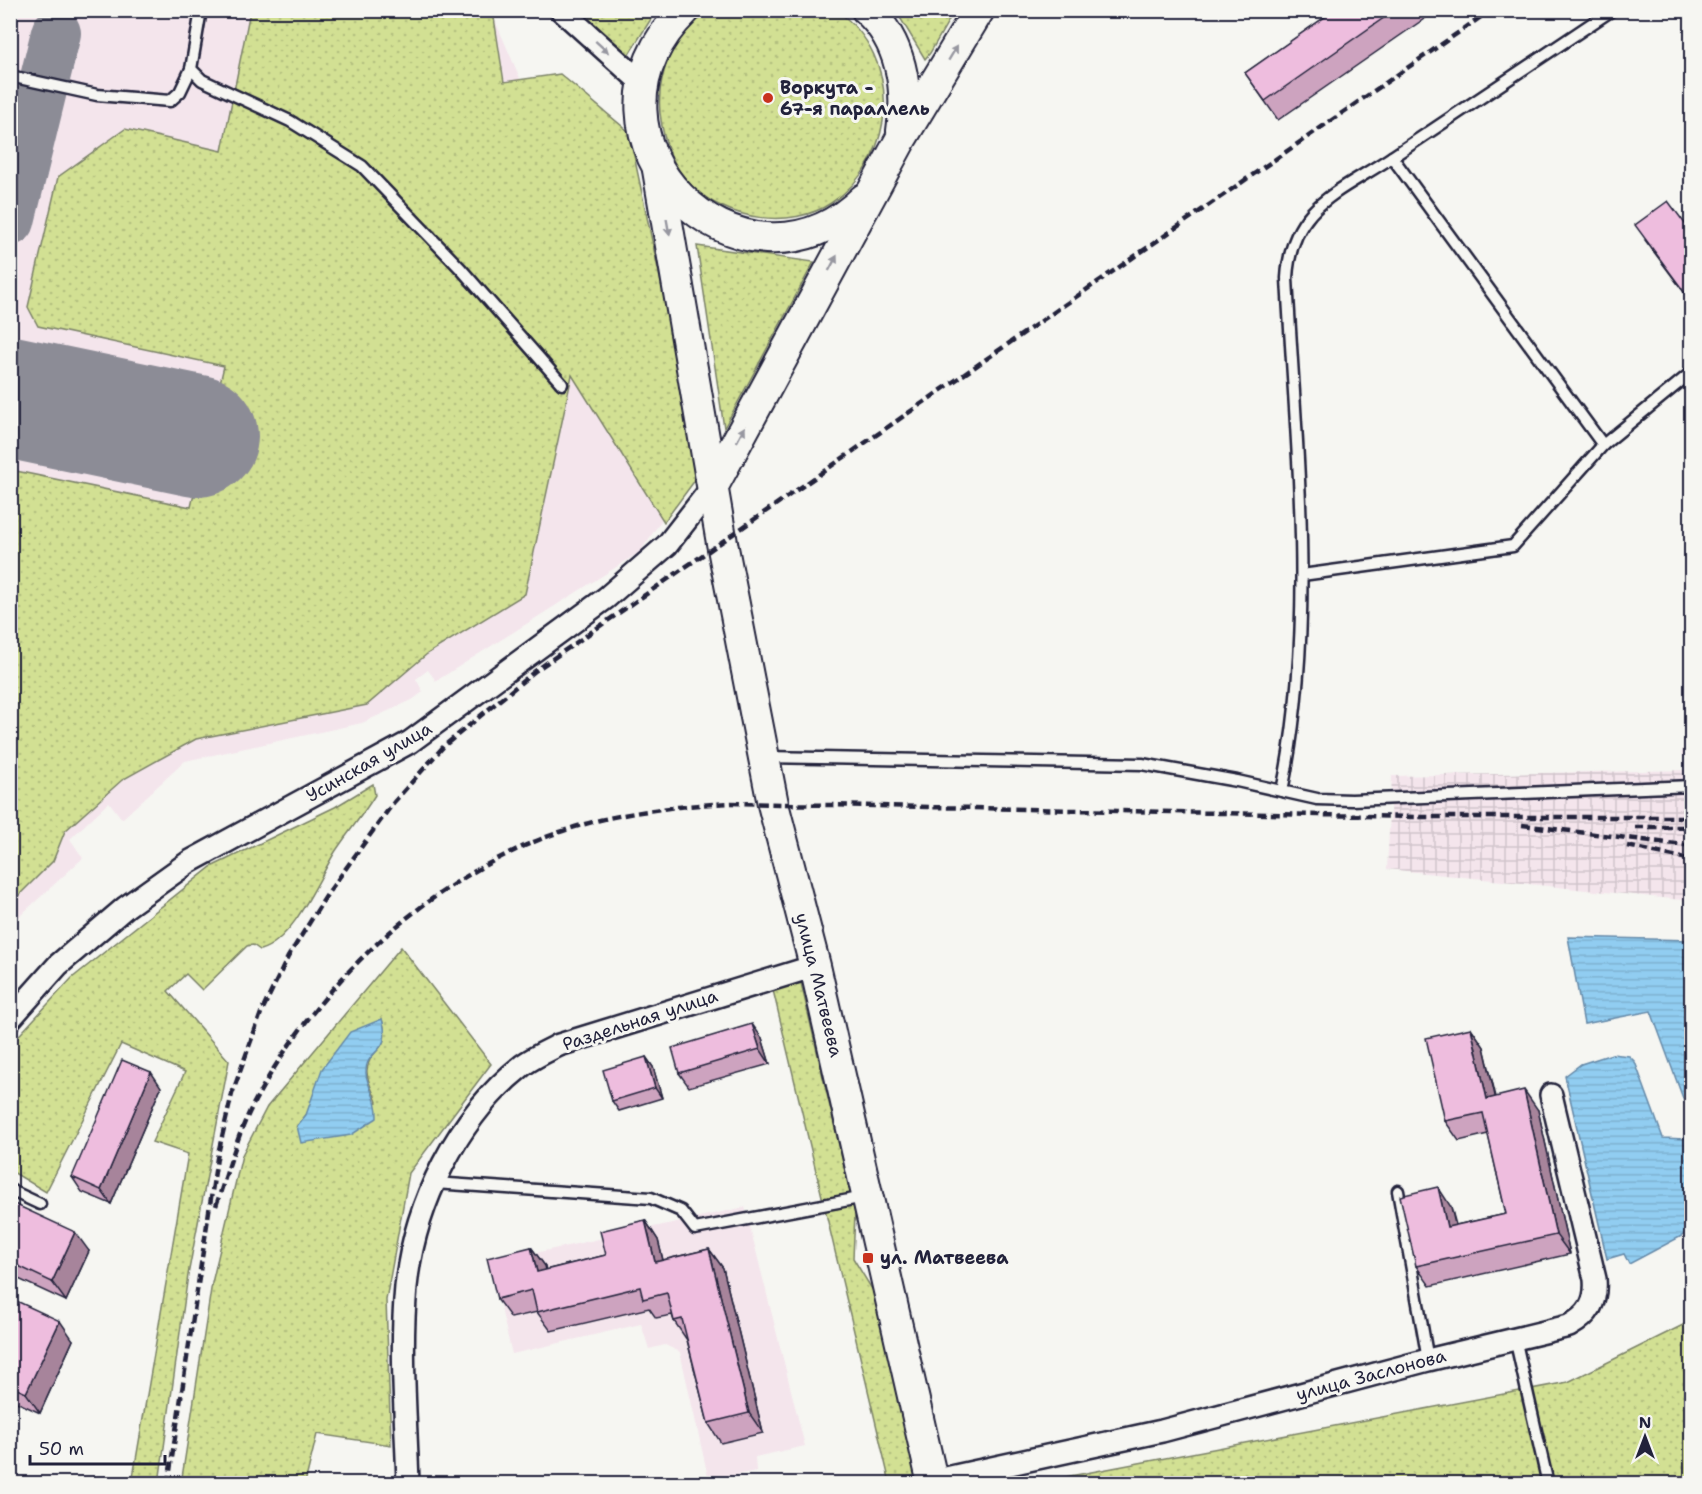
<svg xmlns="http://www.w3.org/2000/svg" width="1702" height="1494" font-family="'Shantell Sans',sans-serif">
<style>
.built{fill:#f4e5ec}
.industrial{fill:url(#industrial-grid)}
.grass{fill:url(#grass-dots);stroke:#7a8167;stroke-width:1.5;fill-rule:evenodd}
.water{fill:url(#water-rules);stroke:#6589a8;stroke-width:1.5}
.lines{fill:none;stroke-linecap:round;stroke-linejoin:round}
.taxiway{stroke:#8c8c96;stroke-width:50}
.runway{stroke:#8c8c96;stroke-width:122}
.lane-casing{stroke:#22223b;stroke-width:15}
.street-casing{stroke:#22223b;stroke-width:26}
.secondary-casing{stroke:#22223b;stroke-width:34}
.lane{stroke:#f6f6f2;stroke-width:10}
.street{stroke:#f6f6f2;stroke-width:21}
.secondary{stroke:#f6f6f2;stroke-width:30}
.rail{stroke:#22223b;stroke-width:4.5;stroke-dasharray:9 4.5;stroke-linecap:butt}
.wall{fill:#cda3bf;stroke:#22223b;stroke-width:1.5}
.shaded-wall{fill:#a7849b;stroke:#22223b;stroke-width:1.5}
.building{fill:#eebdde;stroke:#22223b;stroke-width:1.5}
.oneway{fill:#9797a0}
.poi-dot{fill:#c8321e;stroke:#f6f6f2;stroke-width:2}
.labels{text-anchor:middle;dominant-baseline:central;stroke-width:6;stroke-linejoin:round;paint-order:stroke}
.poi-label{font-size:18px;font-weight:bold;fill:#22223b;stroke:#f6f6f2;text-anchor:start}
.street-label{font-size:18px;fill:#22223b;stroke:#f6f6f2}
</style>
<defs>
<pattern id="industrial-grid" width="8" height="8" patternUnits="userSpaceOnUse" patternTransform="scale(1.5)"><rect width="8" height="8" fill="#f4e5ec"/><path d="M0 4h8M4 0v8" fill="none" stroke="#d1c4cb"/></pattern>
<pattern id="grass-dots" width="8" height="8" patternUnits="userSpaceOnUse" patternTransform="scale(1.5)"><rect width="8" height="8" fill="#d2e093"/><path d="M2 2h.1M6 6h.1" fill="none" stroke="#b4c080" stroke-width="1.8" stroke-linecap="round"/></pattern>
<pattern id="water-rules" width="6" height="5" patternUnits="userSpaceOnUse" patternTransform="scale(1.5)"><rect width="6" height="5" fill="#91cdf1"/><path d="M0 2.5h6" fill="none" stroke="#7db0d0"/></pattern>
</defs>
<rect width="100%" height="100%" fill="#f6f6f2"/>
<filter id="ink" filterUnits="userSpaceOnUse"><feTurbulence type="fractalNoise" baseFrequency=".0167" numOctaves="2"/><feDisplacementMap in="SourceGraphic" scale="12" xChannelSelector="R" yChannelSelector="G"/><feConvolveMatrix kernelMatrix="1 2 1 2 8 2 1 2 1" color-interpolation-filters="sRGB"/></filter>
<g filter="url(#ink)">
<g class="built">
<path d="M480,10L494,18L580,217L677,472L661,521L640,552L436,681L428,670L416,679L423,692L412,700L362,723L185,761L122,819L109,802L70,839L83,858L11,924V11Z"/>
<path d="M745,1207L805,1446L755,1457L756,1471L709,1481L680,1352L665,1345L649,1349L641,1324L512,1354L490,1263Z"/>
</g>
<g class="industrial">
<path d="M1691,734V769L1681,753Z"/>
<path d="M1691,770V901L1387,869L1392,776Z"/>
</g>
<g class="grass">
<path d="M480,10L494,18L504,82L560,74L629,132L701,472L664,522L572,375L525,594L427,654L367,705L196,739L122,780L65,831L53,861L11,903V470L191,507L224,366L38,326L28,307L58,177L125,129L222,151L250,11Z"/>
<path d="M574,11H656L626,59Z"/>
<path d="M707,11H837C903,57 899,158 831,203C791,230 726,220 692,186C673,167 663,140 660,113C656,75 675,31 707,11Z"/>
<path d="M896,11H954L930,53L925,59Z"/>
<path d="M697,246L814,262L724,428Z"/>
<path d="M373,784L375,795C363,815 348,832 335,852C318,880 293,941 260,950L253,945L247,946L202,990L186,974L168,991L229,1061L188,1275L159,1483H132L188,1154L152,1142L185,1072L121,1044L46,1192L11,1171V1044L72,978L211,867L335,807Z"/>
<path d="M401,947L491,1064L409,1173L386,1300L391,1445L317,1434L305,1483L181,1484L212,1283L242,1155L267,1107ZM382,1019C392,1054 370,1045 367,1070C366,1080 374,1093 377,1102L297,1126Z"/>
<path d="M801,983L855,1214L853,1258L875,1294L918,1483H890L773,990Z"/>
<path d="M1691,1321V1483L1028,1484L1568,1382Z"/>
</g>
<g class="water">
<path d="M1568,937L1691,940V1120L1651,1011L1584,1024Z"/>
<path d="M382,1019C393,1055 365,1048 366,1073C367,1088 378,1097 377,1118L351,1135L301,1143L297,1126L306,1115L322,1069L350,1032Z"/>
<path d="M1612,1054L1629,1056L1635,1062L1663,1138L1684,1139L1690,1132L1691,1125V1231L1629,1264L1624,1254L1607,1259L1565,1076L1581,1064Z"/>
</g>
<g class="lines">
<path class="taxiway" d="M10,221L56,33"/>
<path class="runway" d="M10,397L197,436"/>
<g class="lane-casing">
<g id="lane">
<path d="M201,10L191,69L202,80L290,121L362,166L461,269L562,384"/>
<path d="M10,76L97,95L170,101L180,92L191,69"/>
<path d="M1392,157L1612,10"/>
<path d="M1302,575L1513,546L1603,445"/>
<path d="M764,757L1142,764L1237,781L1317,799L1352,800L1692,786"/>
<path d="M1282,791C1317,623 1296,449 1287,278C1291,206 1338,193 1392,157L1603,445L1692,372"/>
<path d="M435,1183L651,1198L681,1211L695,1229L865,1197"/>
<path d="M10,1190L40,1204"/>
<path d="M1398,1191L1428,1360"/>
<path d="M1515,1338L1548,1484"/>
<path d="M910,1484L932,1481"/>
</g>
</g>
<g class="street-casing">
<g id="street">
<path d="M561,10L643,84"/>
<path d="M10,1019L58,965L126,907L189,862L410,742L606,598L667,545L713,486"/>
<path d="M932,1481L1162,1431L1428,1360L1569,1326C1589,1315 1597,1302 1595,1279L1551,1095"/>
<path d="M408,1484C406,1418 400,1351 406,1287C414,1204 458,1116 523,1065C534,1057 547,1051 559,1045L815,966"/>
</g>
</g>
<g class="secondary-casing">
<g id="secondary">
<path d="M685,10C556,137 742,319 864,199"/>
<path d="M867,10C901,41 909,88 902,131"/>
<path d="M658,170L722,543L773,804L815,966L933,1484"/>
<path d="M713,486L901,139L979,10"/>
</g>
</g>
<use href="#lane" class="lane"/>
<use href="#street" class="street"/>
<use href="#secondary" class="secondary"/>
<g class="rail">
<path d="M1522,825L1692,846"/>
<path d="M1635,827H1692"/>
<path d="M1627,846L1692,860"/>
<path d="M216,1206C228,1170 238,1132 256,1099C327,968 452,857 600,820C643,810 687,805 731,803L1416,817H1692"/>
<path d="M168,1484L217,1158L232,1094L261,1013L288,957L328,893L394,802L444,746L535,671L1491,10"/>
</g>
</g>
<g class="wall">
<path d="M1335,10H1437L1278,120L1245,73Z"/>
<path d="M1692,233V303L1645,240Z"/>
<path d="M1471,1028L1484,1047L1496,1097L1538,1110L1570,1254L1430,1286L1416,1266L1451,1207L1456,1225L1506,1214L1488,1134L1459,1141L1445,1121Z"/>
<path d="M762,1038L770,1064L689,1087L679,1073Z"/>
<path d="M646,1057L653,1067L662,1098L619,1111L612,1101Z"/>
<path d="M161,1087L111,1204L82,1192L72,1177Z"/>
<path d="M10,1202L89,1251L66,1301L10,1275Z"/>
<path d="M645,1220L658,1240L663,1260L709,1249L723,1268L763,1433L721,1443L708,1423L687,1340L674,1321L672,1315L656,1318L649,1308L551,1331L537,1312L511,1318L497,1299L531,1247L545,1266V1270L606,1255Z"/>
<path d="M10,1298L73,1340L40,1413L10,1399Z"/>
</g>
<g class="shaded-wall">
<path d="M752,1024L762,1038L770,1064L760,1049Z"/>
<path d="M1471,1028L1484,1047L1500,1118L1487,1099Z"/>
<path d="M646,1057L653,1067L662,1098L655,1088Z"/>
<path d="M151,1072L161,1087L111,1204L101,1190Z"/>
<path d="M1524,1090L1538,1110L1570,1254L1556,1235Z"/>
<path d="M1438,1187L1451,1207L1460,1246L1447,1227Z"/>
<path d="M645,1220L658,1240L668,1281L655,1262Z"/>
<path d="M75,1232L89,1251L66,1301L52,1282Z"/>
<path d="M531,1247L545,1266L551,1291L537,1272Z"/>
<path d="M709,1249L723,1268L763,1433L749,1413Z"/>
<path d="M60,1321L73,1340L40,1413L26,1393Z"/>
</g>
<g class="building">
<path d="M1335,10H1395L1265,101L1245,73Z"/>
<path d="M1668,201L1692,233V295L1688,297L1635,225Z"/>
<path d="M752,1024L760,1049L679,1073L672,1048Z"/>
<path d="M1471,1028L1487,1099L1524,1090L1556,1235L1416,1266L1400,1196L1438,1187L1447,1227L1506,1214L1483,1113L1445,1121L1426,1038Z"/>
<path d="M646,1057L655,1088L612,1101L603,1070Z"/>
<path d="M122,1060L151,1072L101,1190L72,1177Z"/>
<path d="M10,1202L75,1232L52,1282L10,1262Z"/>
<path d="M645,1220L655,1262L709,1249L749,1413L708,1423L682,1319L674,1321L667,1293L643,1299L640,1287L537,1312L532,1290L497,1299L487,1258L531,1247L537,1272L606,1255L600,1231Z"/>
<path d="M10,1298L60,1321L26,1393L10,1386Z"/>
</g>
<defs><path id="oneway-solid" d="M-6-.8H1V-3.2L6.5 0L1 3.2V.8H-6Z" transform="scale(1.5)"/></defs>
<g class="oneway">
<use href="#oneway-solid" transform="translate(602 47) rotate(42)"/>
<use href="#oneway-solid" transform="translate(953 53) rotate(-59)"/>
<use href="#oneway-solid" transform="translate(668 227) rotate(80)"/>
<use href="#oneway-solid" transform="translate(833 263) rotate(-62)"/>
<use href="#oneway-solid" transform="translate(741 434) rotate(-62)"/>
</g>
</g>
<g class="poi-dot">
<circle cx="768" cy="98" r="6"/>
<rect x="862" y="1252" width="12" height="12" rx="3"/>
</g>
<g class="labels">
<g class="poi-label">
<text x="780" y="88">Воркута -<tspan x="780" dy="21">67-я параллель</tspan></text>
<text x="880" y="1258">ул. Матвеева</text>
</g>
<g class="street-label">
<text transform="translate(369 762) rotate(-30)">Усинская улица</text>
<text transform="translate(819 985) rotate(76)">улица Матвеева</text>
<text transform="translate(640 1020) rotate(-18)">Раздельная улица</text>
<text transform="translate(1371 1375) rotate(-15)">улица Заслонова</text>
</g>
</g>
<rect width="1702" height="1494" fill="none" stroke="#f6f6f2" stroke-width="36"/>
<rect x="18" y="18" width="1666" height="1458" fill="none" stroke="#22223b" stroke-width="2" filter="url(#ink)"/>
<g transform="translate(1645 1437)" stroke="#f6f6f2" stroke-width="4.5" paint-order="stroke">
<path d="M0-4.5L10 22L0 15L-10 22Z" fill="#22223b"/>
<text y="-9" font-size="16" font-weight="bold" text-anchor="middle" fill="#22223b">N</text>
</g>
<path d="M30 1455v9h135v-9" fill="none" stroke="#22223b" stroke-width="3"/>
<text x="39" y="1455" font-size="18" fill="#22223b" stroke="#f6f6f2" stroke-width="4.5" paint-order="stroke">50 m</text>
</svg>
